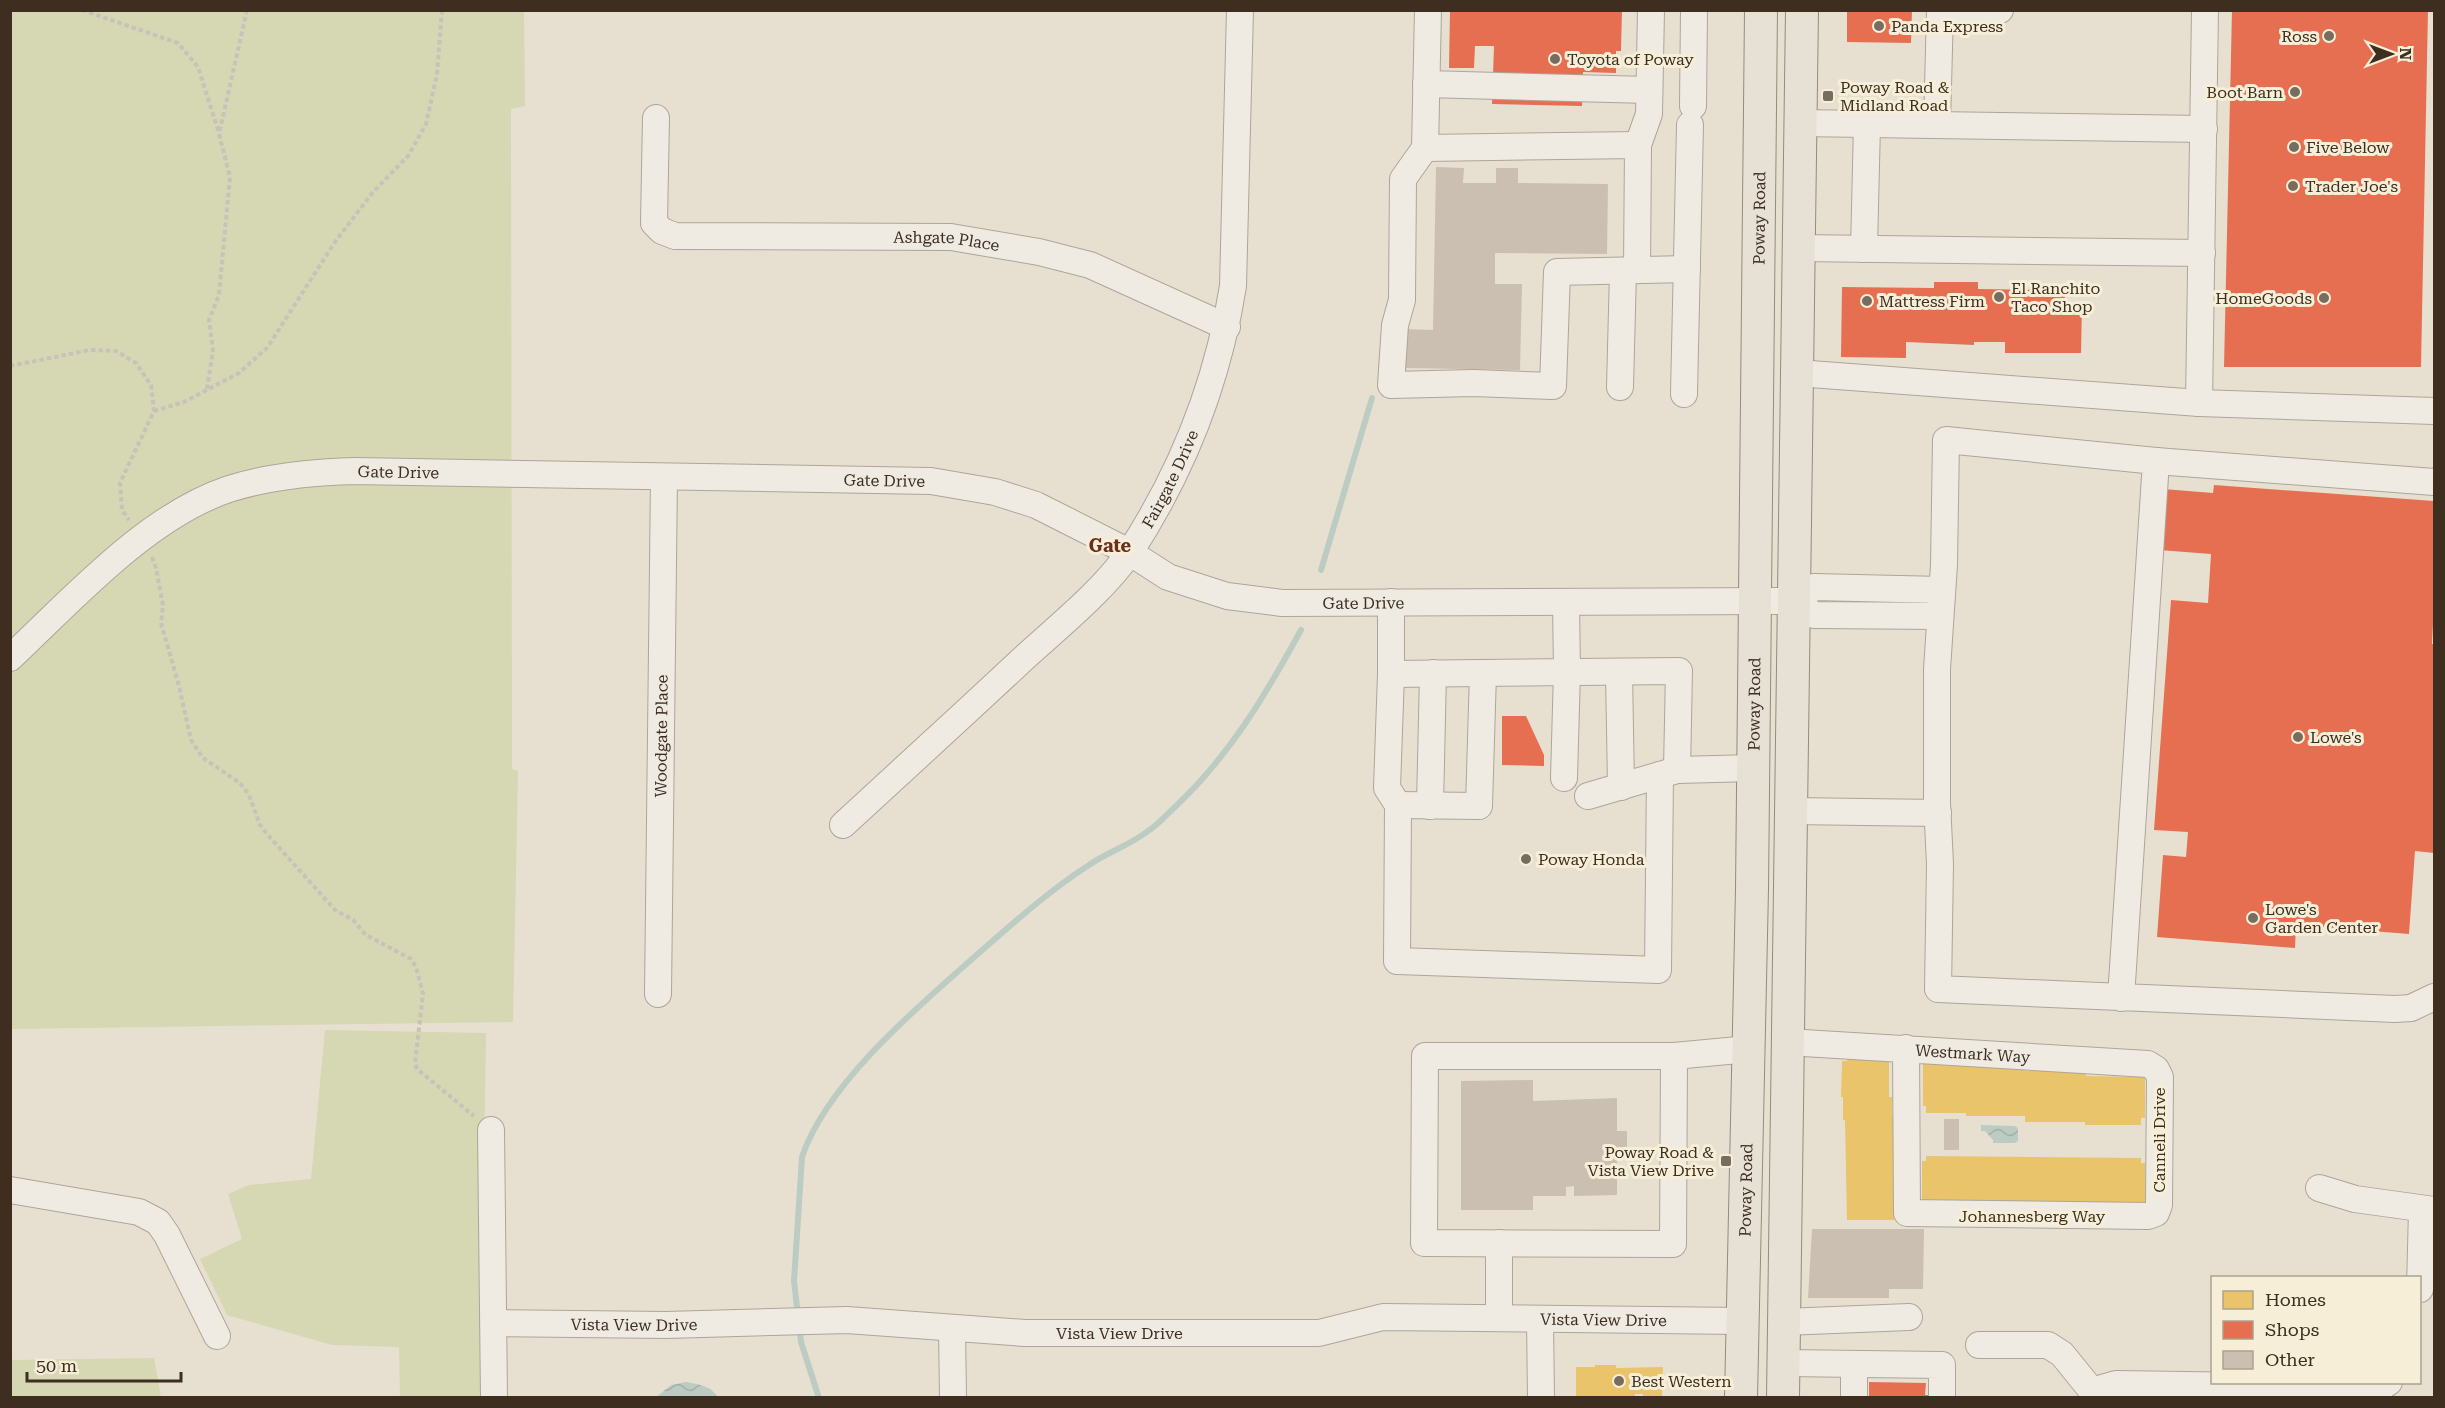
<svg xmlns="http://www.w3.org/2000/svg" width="2445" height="1408" font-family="'Roboto Serif',serif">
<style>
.green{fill:#d6d7b3}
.water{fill:url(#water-waves)}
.homes{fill:#e9c46a}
.shops{fill:#e76f51}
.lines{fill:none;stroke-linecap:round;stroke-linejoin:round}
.stream{stroke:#bcccc2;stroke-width:6}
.building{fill:#cbbfb2}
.minor-casing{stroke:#ada599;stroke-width:28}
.major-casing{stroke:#928b80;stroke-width:34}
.path{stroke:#c8c2b9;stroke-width:4;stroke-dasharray:4.5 3;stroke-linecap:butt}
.minor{stroke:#efebe3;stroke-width:26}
.major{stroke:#e6e1d4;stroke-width:32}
.poi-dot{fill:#786c5e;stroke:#f7eed8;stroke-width:2}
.labels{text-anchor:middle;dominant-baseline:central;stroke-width:6;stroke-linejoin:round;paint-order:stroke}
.poi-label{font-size:16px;fill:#3d2e20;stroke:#f7eed8;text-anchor:start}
.street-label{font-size:16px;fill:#3d2e20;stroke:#f7eed8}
.neighbourhood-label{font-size:18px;font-weight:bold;fill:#6b2e1e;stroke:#f7eed8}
</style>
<defs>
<pattern id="water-waves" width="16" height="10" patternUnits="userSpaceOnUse" patternTransform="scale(1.5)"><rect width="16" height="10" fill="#bcccc2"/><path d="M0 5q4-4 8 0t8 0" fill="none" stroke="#a2b0a6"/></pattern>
</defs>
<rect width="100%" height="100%" fill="#e7e0d1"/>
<g class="green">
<path d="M10,11H524L525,106L511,109L512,769L518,771L513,1022L11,1029Z"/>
<path d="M325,1030L486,1033L480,1397H400L399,1347L332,1345L227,1315L200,1259L242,1239L228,1194L249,1185L311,1179Z"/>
<path d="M154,1358L161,1397H11V1360Z"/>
</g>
<g class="water">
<path d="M1981,1125L2015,1126L2018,1128V1141L2015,1143H1993V1140L1985,1131H1981Z"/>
<path d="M686,1382C699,1384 710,1386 718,1397H656L671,1385Z"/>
</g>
<g class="homes">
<path d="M1847,1058H1889V1097H1892V1117H1894V1220H1847L1845,1120H1843V1097H1841L1842,1061H1847Z"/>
<path d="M1923,1063L2005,1066V1068H2025V1071H2086V1076L2145,1077V1118H2141V1125H2085V1122H2025V1116H1966V1113H1926V1106H1923Z"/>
<path d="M1926,1156L2141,1158V1163H2145V1207L1922,1206V1161H1926Z"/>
<path d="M1595,1365H1616V1368L1663,1367L1662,1398H1643V1394H1635V1398H1576V1367H1595Z"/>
</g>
<g class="shops">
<path d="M1450,10H1622L1621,51H1616V73L1583,72L1582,106L1492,104L1494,46H1475L1474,68H1449Z"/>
<path d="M1847,10H1912L1911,43L1847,42Z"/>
<path d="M2232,10H2428L2421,367H2224Z"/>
<path d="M1934,282H1978V289L2065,290V307H2082L2081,353H2005V342H1974V345L1906,342V358L1841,357L1842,287L1934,288Z"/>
<path d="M2214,485L2434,501V603L2432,644H2434V853L2415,851L2409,934L2296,925L2295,948L2157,937L2163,855L2186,857L2188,832L2154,830L2171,600L2208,603L2211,554L2159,550L2163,489L2213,493Z"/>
<path d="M1502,716H1526L1544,755V766L1502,765Z"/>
<path d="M1869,1382L1926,1383L1925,1395H1933V1398H1869Z"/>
</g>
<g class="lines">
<g class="stream">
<path d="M1321,570L1372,398"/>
<path d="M798,1316L794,1281L802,1157C826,1085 915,1009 972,959C1010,926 1047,892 1089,865C1108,852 1130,845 1148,831C1158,825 1166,815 1175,807C1230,755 1265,696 1301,630"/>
<path d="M799,1326L801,1342L819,1398"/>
</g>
</g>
<g class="building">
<path d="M1436,167L1464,168L1463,183H1496V168H1518V183L1608,184L1607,254L1495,253V284H1522L1520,370L1403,368V329L1433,330Z"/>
<path d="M1533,1080V1101L1617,1098V1131H1627V1158H1617V1195L1574,1196V1186L1566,1187V1196H1533V1210H1461V1081Z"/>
<rect x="1944" y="1119" width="15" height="31"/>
<path d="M1812,1229H1924L1923,1289H1889V1298H1808Z"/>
</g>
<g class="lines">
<g class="minor-casing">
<g id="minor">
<path d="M1428,10L1425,148L1638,145L1637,270"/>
<path d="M1940,11L1995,12L2000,10"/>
<path d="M1426,84L1649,90"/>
<path d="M1693,106L1694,10"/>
<path id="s1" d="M656,118L654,223L662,231L675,236L951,237L1039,252L1090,265L1227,327"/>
<path d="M1800,123L2204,129"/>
<path d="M1937,125L1940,10"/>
<path d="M1638,145L1649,114L1651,10"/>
<path d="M1425,148L1403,179L1402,300L1395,325L1391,385L1474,383L1553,386L1557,272L1687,269"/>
<path d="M1798,248L2202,253"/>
<path d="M1864,249L1867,124"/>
<path d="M1797,373L2199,403L2205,10"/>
<path d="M1620,387L1623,271"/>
<path d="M1684,394L1690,125"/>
<path d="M2199,403L2434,411"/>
<path d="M2156,461L2434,482"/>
<path d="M1794,601L1814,587L1942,590"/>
<path d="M1794,601L1814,615L1940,616"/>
<path d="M1391,602V674L1679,671L1677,770"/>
<path id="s2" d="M10,658C72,600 147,516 229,489C270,476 313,472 355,471L931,481L995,492L1036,505L1129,552L1168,577L1227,596L1282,603L1794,601"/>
<path d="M1619,672L1621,787"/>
<path d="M1391,674L1387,788L1398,805L1397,961L1658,970L1660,775"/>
<path d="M1564,778L1567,672L1566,602"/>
<path d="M1588,796L1677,770L1754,768"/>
<path d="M1398,805L1479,806L1483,673"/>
<path d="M1430,806L1433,673"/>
<path d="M1791,811L1938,813"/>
<path id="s3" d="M843,825C904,769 964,714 1024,658C1059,626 1103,591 1130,552C1182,472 1218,381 1233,286L1240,10"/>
<path id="s4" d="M658,994L664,477"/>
<path d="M2121,998L2156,461L1946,440L1944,565L1937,669V803L1940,864L1938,989L2395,1009L2411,1008L2434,997"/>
<path id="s5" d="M1787,1042L2148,1064L2156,1069L2160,1077L2159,1205L2156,1213L2148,1216L1907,1213L1906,1048"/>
<path d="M1674,1056L1673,1244L1424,1243L1425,1056H1674L1749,1049"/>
<path d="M491,1130L494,1398"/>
<path d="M2319,1188L2355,1199L2434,1210"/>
<path d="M10,1190L139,1212L158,1222L167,1235L217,1336"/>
<path d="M1499,1243V1318"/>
<path d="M2420,1289L2422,1209"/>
<path d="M1540,1319L1541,1398"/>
<path d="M1784,1322L1909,1317"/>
<path id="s6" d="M494,1323L666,1325L847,1320L1025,1333H1319L1383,1317L1742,1321"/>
<path d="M952,1328L953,1398"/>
<path d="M1979,1345H2048L2062,1354L2092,1391L2116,1384L2380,1388L2389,1382"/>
<path d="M1783,1363L1942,1365V1398"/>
<path d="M1854,1364V1398"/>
</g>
</g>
<g class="major-casing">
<g id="major">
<path id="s7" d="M1741,1398L1752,889L1761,10"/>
<path d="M1783,1398L1802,10"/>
</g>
</g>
<g class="path">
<path d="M82,10L178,43L198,67L219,133"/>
<path d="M10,366L90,350L116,351L136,363L151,385L154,411L120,483L122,510L129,520"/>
<path d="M207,389L213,350L209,320L219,295L230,177L219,134L247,10"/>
<path d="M154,411L184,402L239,373L267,348L335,242L373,192L408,156L426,124L437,74L442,10"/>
<path d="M152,557L156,568L163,605L161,623L179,686L191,740L203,758L240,783L249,795L260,825L267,834L335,910L353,920L366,935L411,959L416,967L423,994L415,1063L417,1069L474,1116"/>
</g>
<use href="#minor" class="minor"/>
<use href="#major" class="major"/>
</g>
<g class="poi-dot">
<circle cx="1879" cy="26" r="6"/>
<circle cx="2329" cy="36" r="6"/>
<circle cx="1555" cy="59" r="6"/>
<circle cx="2295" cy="92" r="6"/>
<rect x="1822" y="90" width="12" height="12" rx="3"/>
<circle cx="2294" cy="147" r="6"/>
<circle cx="2293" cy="186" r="6"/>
<circle cx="1999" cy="297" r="6"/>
<circle cx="2324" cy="298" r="6"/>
<circle cx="1867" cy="301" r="6"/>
<circle cx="2298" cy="737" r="6"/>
<circle cx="1526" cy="859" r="6"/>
<circle cx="2253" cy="918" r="6"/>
<rect x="1720" y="1155" width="12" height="12" rx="3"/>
<circle cx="1619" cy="1381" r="6"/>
</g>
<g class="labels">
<g class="poi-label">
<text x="1891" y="26">Panda Express</text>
<text x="2317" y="36" text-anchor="end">Ross</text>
<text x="1567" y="59">Toyota of Poway</text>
<text x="1840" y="87">Poway Road &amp;<tspan x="1840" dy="18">Midland Road</tspan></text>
<text x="2283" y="92" text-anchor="end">Boot Barn</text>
<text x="2306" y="147">Five Below</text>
<text x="2305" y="186">Trader Joe's</text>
<text x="2011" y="288">El Ranchito<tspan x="2011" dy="18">Taco Shop</tspan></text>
<text x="2312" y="298" text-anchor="end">HomeGoods</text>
<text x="1879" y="301">Mattress Firm</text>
<text x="2310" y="737">Lowe's</text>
<text x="1538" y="859">Poway Honda</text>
<text x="2265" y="909">Lowe's<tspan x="2265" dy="18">Garden Center</tspan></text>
<text x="1714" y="1152" text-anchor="end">Poway Road &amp;<tspan x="1714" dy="18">Vista View Drive</tspan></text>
<text x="1631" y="1381">Best Western</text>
</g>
<g class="street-label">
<text stroke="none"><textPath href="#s7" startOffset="1180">Poway Road</textPath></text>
<text stroke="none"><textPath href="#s1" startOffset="402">Ashgate Place</textPath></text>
<text stroke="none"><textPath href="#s2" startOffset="450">Gate Drive</textPath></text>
<text stroke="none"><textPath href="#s3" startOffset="480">Fairgate Drive</textPath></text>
<text stroke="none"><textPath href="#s2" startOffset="936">Gate Drive</textPath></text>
<text stroke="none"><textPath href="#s2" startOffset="1440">Gate Drive</textPath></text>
<text stroke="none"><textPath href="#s7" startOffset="694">Poway Road</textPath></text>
<text stroke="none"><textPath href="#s4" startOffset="258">Woodgate Place</textPath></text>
<text stroke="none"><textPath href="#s5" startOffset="186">Westmark Way</textPath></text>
<text transform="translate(2159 1140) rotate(-90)">Canneli Drive</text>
<text stroke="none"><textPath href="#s7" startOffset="208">Poway Road</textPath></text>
<text x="2032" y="1216">Johannesberg Way</text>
<text stroke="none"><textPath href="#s6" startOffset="1112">Vista View Drive</textPath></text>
<text stroke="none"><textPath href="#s6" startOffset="140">Vista View Drive</textPath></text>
<text stroke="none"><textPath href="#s6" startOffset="626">Vista View Drive</textPath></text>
</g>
<g class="neighbourhood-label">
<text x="1110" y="545">Gate</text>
</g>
</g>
<rect width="2445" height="1408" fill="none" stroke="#3d2e20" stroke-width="24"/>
<rect x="2211" y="1276" width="210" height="108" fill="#f7eed8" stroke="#ada18e" stroke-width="1.5"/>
<rect x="2223" y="1291" width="30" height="18" fill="#e9c46a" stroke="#ada18e" stroke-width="1.5"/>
<text x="2265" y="1306" font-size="18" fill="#3d2e20">Homes</text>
<rect x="2223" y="1321" width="30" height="18" fill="#e76f51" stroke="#ada18e" stroke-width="1.5"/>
<text x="2265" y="1336" font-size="18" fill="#3d2e20">Shops</text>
<rect x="2223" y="1351" width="30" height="18" fill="#cbbfb2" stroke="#ada18e" stroke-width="1.5"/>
<text x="2265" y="1366" font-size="18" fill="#3d2e20">Other</text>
<g transform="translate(2391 54) rotate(90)" stroke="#f7eed8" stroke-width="4.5" paint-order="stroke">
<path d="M0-4.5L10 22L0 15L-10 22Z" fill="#3d2e20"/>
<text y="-9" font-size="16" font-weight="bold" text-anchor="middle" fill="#3d2e20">N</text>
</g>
<path d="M27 1372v9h154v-9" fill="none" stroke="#3d2e20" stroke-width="3"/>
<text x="36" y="1372" font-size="18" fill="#3d2e20" stroke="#f7eed8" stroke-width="4.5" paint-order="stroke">50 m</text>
</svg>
